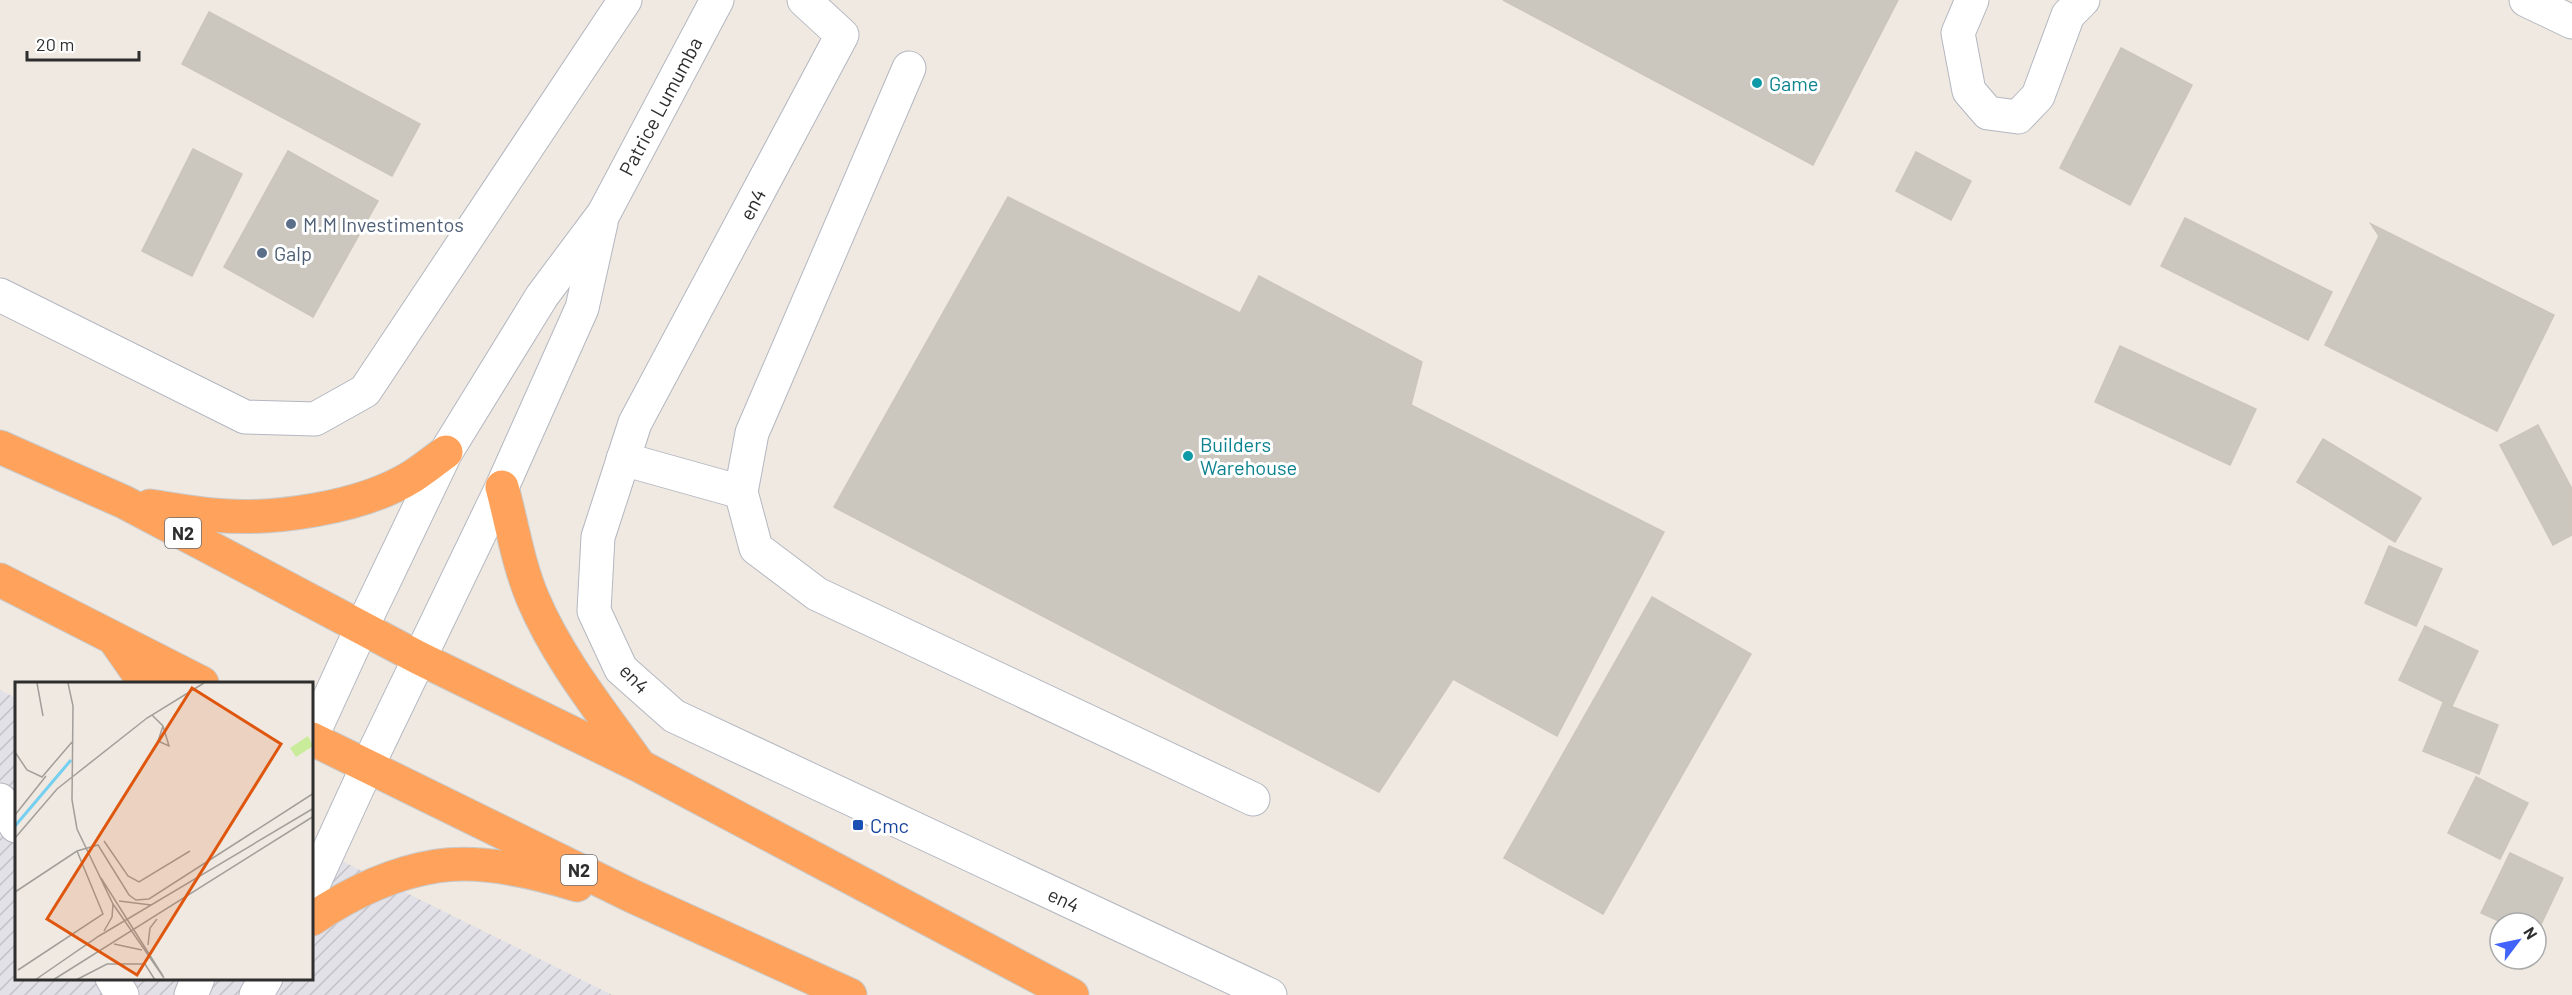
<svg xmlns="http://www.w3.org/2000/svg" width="2572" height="995" font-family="Barlow,sans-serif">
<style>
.industrial{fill:url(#industrial-furrows)}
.building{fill:#cbc7bf;stroke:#cbc5ba;stroke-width:1.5}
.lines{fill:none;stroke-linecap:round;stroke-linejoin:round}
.minor-casing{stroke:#b4b7c1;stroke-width:35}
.highway-casing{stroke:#c9c9c9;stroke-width:35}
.minor{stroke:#fff;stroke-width:33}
.highway{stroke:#ffa35c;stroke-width:33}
.culture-dot{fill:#0f9aa8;stroke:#fff;stroke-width:2}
.service-dot{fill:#5c6f8a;stroke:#fff;stroke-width:2}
.transit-dot{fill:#1a4fb4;stroke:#fff;stroke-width:2}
.labels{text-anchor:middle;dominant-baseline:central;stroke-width:6;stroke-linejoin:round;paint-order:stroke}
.shield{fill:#fff;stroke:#6d6d6d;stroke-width:1.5}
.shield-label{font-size:18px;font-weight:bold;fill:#2e2e2e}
.culture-label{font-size:20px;fill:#0d838f;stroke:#fff;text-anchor:start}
.street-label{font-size:20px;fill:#2e2e2e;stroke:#fff}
.service-label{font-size:20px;fill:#4e5e75;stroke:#fff;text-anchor:start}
.transit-label{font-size:20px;fill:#164399;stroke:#fff;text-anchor:start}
.inset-river{fill:none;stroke:#75cff0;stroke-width:3}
.inset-road{fill:none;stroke:#a29e99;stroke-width:1.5}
.view{fill:#df570e;fill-opacity:0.15;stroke:#df570e;stroke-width:3}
.inset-edge{fill:none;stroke:#2e2e2e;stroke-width:3}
</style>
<defs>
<pattern id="industrial-furrows" width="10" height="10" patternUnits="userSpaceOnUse" patternTransform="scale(1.5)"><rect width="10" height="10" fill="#e3e1e8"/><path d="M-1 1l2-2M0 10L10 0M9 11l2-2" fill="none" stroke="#c3c1c7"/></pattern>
</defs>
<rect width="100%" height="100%" fill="#efe9e1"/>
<path class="industrial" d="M0,690L16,698V978H312V846L612,995H0Z"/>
<g class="building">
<path d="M1503,0H1898L1813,165Z"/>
<path d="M209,12L420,124L392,176L182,64Z"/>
<path d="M2121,48L2192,85L2130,205L2060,168Z"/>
<path d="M193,149L242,174L192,276L142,251Z"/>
<path d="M288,151L378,201L313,317L224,267Z"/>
<path d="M1916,152L1971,181L1951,220L1896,191Z"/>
<path d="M1008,197L1240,313L1259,276L1422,362L1411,405L1664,532L1557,736L1453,679L1379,792L834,507Z"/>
<path d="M2185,218L2332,292L2308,340L2161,266Z"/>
<path d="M2371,224L2554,315L2497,431L2325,345L2379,236Z"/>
<path d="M2120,346L2256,409L2230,465L2095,402Z"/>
<path d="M2538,425L2572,489V535L2553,545L2500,445Z"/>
<path d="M2323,439L2421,498L2395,542L2297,482Z"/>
<path d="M2389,546L2442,569L2416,626L2365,603Z"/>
<path d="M1652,597L1751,654L1603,914L1504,858Z"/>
<path d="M2425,626L2478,651L2452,706L2399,680Z"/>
<path d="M2443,703L2498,725L2479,774L2423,751Z"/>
<path d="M2476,777L2528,803L2500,859L2448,833Z"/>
<path d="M2510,853L2563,878L2536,935V923H2503L2481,913Z"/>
</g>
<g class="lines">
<g class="minor-casing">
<g id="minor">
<path d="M804,0L842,35L635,423L598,537L594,611L621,669L674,716L1270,995"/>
<path d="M1972,0L1958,33L1969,91L1988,113L2018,117L2038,96L2068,15L2083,0"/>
<path d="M2526,0L2572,22"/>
<path d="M909,68L752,433L741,492L756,548L817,594L1253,799"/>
<path d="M0,295L245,417L315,419L365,391L625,0"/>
<path d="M623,459L741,492"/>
<path d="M312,736L362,627L446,452L542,296L604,213L717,0"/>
<path d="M0,800L16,826"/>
<path d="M312,887L368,765L502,487L582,308L601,223"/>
<path d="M112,978L122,995"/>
<path d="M191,995L198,978"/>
<path d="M256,995L266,978"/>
</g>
</g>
<g class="highway-casing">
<g id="highway">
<path d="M0,447L124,502L419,658L640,766L1072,995"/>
<path d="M502,487C512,524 518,564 533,599C558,658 600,710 637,762"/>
<path d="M150,506C171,509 192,513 213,515C272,521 362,508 413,476C424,469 435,460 446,452"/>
<path d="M0,580L202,683"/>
<path d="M115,640L145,683"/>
<path d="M312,739L632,896L850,995"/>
<path d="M312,919C349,894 392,873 437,866C482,859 535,872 577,885"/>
</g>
</g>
<use href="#minor" class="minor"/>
<use href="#highway" class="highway"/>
</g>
<g class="culture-dot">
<circle cx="1757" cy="83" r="6"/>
<circle cx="1188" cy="456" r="6"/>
</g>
<g class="service-dot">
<circle cx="291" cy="224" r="6"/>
<circle cx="262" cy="253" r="6"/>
</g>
<rect class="transit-dot" x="852" y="819" width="12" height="12" rx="3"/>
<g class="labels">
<g class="shield">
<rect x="165" y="518" width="36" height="30" rx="4.5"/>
<rect x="561" y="855" width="36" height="30" rx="4.5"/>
</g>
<g class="shield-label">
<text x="183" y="533">N2</text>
<text x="579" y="870">N2</text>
</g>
<g class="culture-label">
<text x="1769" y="83">Game</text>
<text x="1200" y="444">Builders<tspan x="1200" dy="23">Warehouse</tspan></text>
</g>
<g class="street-label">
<text transform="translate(660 106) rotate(-62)">Patrice Lumumba</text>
<text transform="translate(752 204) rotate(-62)">en4</text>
<text transform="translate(635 678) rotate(46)">en4</text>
<text transform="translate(1064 899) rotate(25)">en4</text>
</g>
<g class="service-label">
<text x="303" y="224">M.M Investimentos</text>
<text x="274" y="253">Galp</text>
</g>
<g class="transit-label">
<text x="870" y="825">Cmc</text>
</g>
</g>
<g transform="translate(15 682)">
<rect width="298" height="298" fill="#efe9e1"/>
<path d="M293,54L298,64L281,75L275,66Z" fill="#c9ec9a"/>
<path class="inset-river" d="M0,144L56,78"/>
<path class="inset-road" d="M22,1L28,34M53,1L58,24L57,118L62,147L98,222L149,296M137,33L148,44L143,59L154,64L148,44M0,70L12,88L27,95L57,60M0,133L31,94M0,156L42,107L132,36L189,1M89,159L113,194L124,200L175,169M86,196L148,294M0,210L62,169L83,163L114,213L121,218L134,217L299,111M104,219L136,223M89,249L97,235L98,222M99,262L127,268M133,263L135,246L142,237M3,288L88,232L62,169M20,298L84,254L299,126M38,298L299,134M61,298L92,282H130L140,298"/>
<path class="view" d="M177,6L266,62L122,293L32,237Z"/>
<rect width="298" height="298" class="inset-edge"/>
</g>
<g transform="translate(2518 941) rotate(58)"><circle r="28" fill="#ffffff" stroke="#ababab" stroke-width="1.5"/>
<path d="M0-4.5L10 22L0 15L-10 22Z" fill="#4264fb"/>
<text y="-9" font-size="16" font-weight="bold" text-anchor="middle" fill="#2e2e2e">N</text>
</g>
<path d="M27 51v9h112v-9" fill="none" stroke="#2e2e2e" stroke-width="3"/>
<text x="36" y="51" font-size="18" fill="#2e2e2e" stroke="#ffffff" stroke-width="4.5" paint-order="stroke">20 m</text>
</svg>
